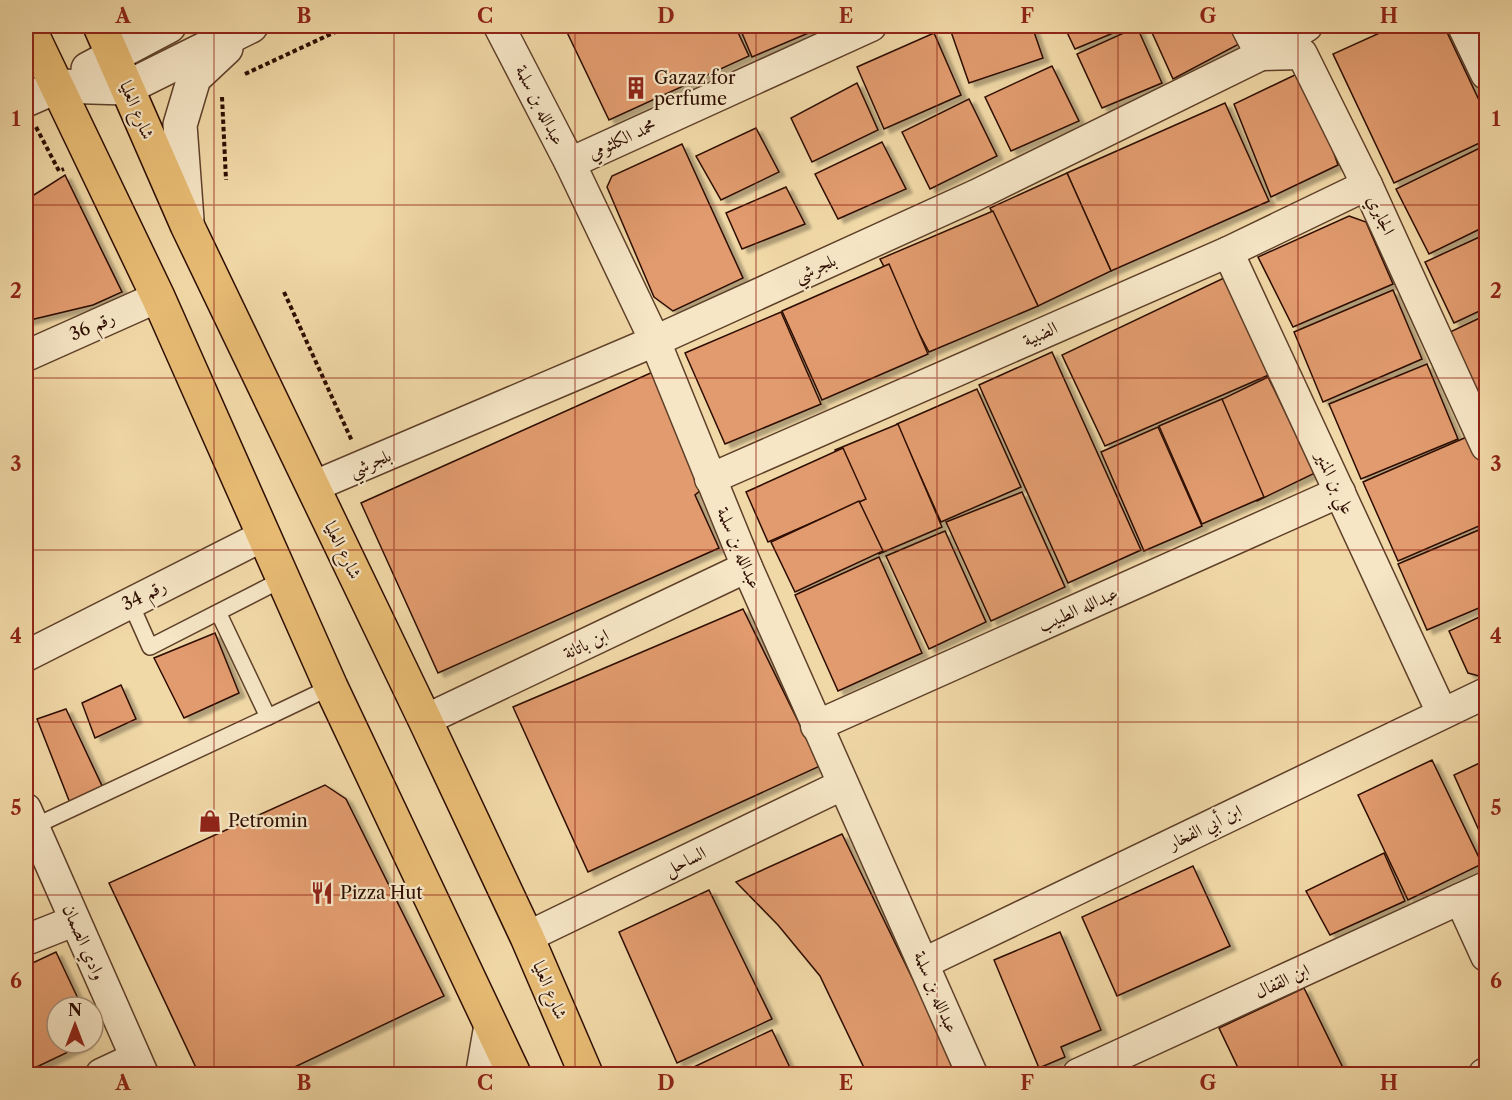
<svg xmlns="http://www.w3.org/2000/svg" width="1512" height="1100" font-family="'Libre Caslon Text',Amiri,serif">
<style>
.building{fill:#e19b6e;stroke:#2d0d01;stroke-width:1.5;filter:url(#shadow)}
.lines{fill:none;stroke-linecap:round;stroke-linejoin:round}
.service-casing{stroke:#5e402a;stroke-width:18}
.minor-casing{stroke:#5e402a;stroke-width:33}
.tertiary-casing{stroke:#5e402a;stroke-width:36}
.primary-casing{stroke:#2d0d01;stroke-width:36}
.path{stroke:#2d0d01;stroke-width:4;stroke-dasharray:4.5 3;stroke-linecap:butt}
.service{stroke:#f6e6c6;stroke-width:15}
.minor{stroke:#f6e6c6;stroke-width:30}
.tertiary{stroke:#f6e6c6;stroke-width:33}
.primary{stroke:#e8bc74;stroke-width:33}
.grid{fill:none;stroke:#8f2418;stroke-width:1.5;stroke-opacity:0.55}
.labels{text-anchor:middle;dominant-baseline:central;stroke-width:4.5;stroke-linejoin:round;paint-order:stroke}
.poi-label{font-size:18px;fill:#2d0d01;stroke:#f6e6c6;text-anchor:start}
.street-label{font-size:18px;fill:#2d0d01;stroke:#f6e6c6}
.neatline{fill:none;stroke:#8f2418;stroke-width:2}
.grid-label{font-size:20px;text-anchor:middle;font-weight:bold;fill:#8f2418}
</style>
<defs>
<filter id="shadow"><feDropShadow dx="6" dy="4" stdDeviation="1.5" flood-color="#0004"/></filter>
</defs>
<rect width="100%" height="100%" fill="#f1d9a7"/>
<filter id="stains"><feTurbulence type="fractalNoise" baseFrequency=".00333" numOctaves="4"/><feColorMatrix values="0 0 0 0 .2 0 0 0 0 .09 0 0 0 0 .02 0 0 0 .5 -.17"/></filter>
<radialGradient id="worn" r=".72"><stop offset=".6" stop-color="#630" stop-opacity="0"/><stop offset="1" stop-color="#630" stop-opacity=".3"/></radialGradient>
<g class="building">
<path d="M564,26H735L749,56L609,120Z"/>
<path d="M739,26H825L752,57Z"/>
<path d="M949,26H1032L1043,58L969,83Z"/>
<path d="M1064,26H1130L1075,49Z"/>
<path d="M1149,26H1230L1239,44L1173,79Z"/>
<path d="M1395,26H1444L1486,115V140L1394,183L1333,54Z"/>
<path d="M1137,27L1162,83L1102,108L1077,54Z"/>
<path d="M934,33L961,95L884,129L857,67Z"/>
<path d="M1052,66L1079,121L1011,151L985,97Z"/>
<path d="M1299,73L1321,116L1338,165L1271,197L1234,104Z"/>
<path d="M857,83L878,130L812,162L791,118Z"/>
<path d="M969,99L997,156L930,189L902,132Z"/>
<path d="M1225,103L1269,201L1111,271L1067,173Z"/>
<path d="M756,128L779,172L721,200L696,156Z"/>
<path d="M882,142L906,189L838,219L815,174Z"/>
<path d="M682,144L743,278L673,311L654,297L607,187L612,176Z"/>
<path d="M1486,145V226L1429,254L1396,189Z"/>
<path d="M1067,173L1111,271L1038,306L990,208Z"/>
<path d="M65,175L122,292L93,305L26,321V200Z"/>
<path d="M786,187L805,224L742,249L726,213Z"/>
<path d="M993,211L1038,306L929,352L880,259Z"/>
<path d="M1349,216L1366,222L1393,284L1293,327L1258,257Z"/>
<path d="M1486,234V308L1454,323L1425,262Z"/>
<path d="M889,264L928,354L822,400L782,311Z"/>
<path d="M1226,277L1271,374L1105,446L1062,355Z"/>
<path d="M1393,290L1422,359L1323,402L1294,332Z"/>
<path d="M781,312L821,404L725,444L685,353Z"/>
<path d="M1486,315V395L1481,398L1450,332Z"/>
<path d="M1052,352L1141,550L1068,583L979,385Z"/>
<path d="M1427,364L1458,439L1361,479L1329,404Z"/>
<path d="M655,371L707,485L695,495L719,548L438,673L361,503Z"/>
<path d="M1268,377L1315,473L1257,501L1210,405Z"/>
<path d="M977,389L1021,487L941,522L897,424Z"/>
<path d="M1222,399L1264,497L1202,524L1159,426Z"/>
<path d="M898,424L942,527L879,554L835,450Z"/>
<path d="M1158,427L1202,526L1144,551L1101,452Z"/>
<path d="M1469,436L1486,477V523L1398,561L1363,482Z"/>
<path d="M843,448L866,499L768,542L746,492Z"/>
<path d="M1022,492L1065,587L991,621L946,522Z"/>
<path d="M859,501L883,551L795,592L771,542Z"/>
<path d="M1486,527V605L1427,630L1398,564Z"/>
<path d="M945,531L986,622L929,649L886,556Z"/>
<path d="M879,557L922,653L838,691L795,595Z"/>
<path d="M743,609L820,766L588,872L513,707Z"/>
<path d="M1486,614V672L1479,676L1468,673L1449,631Z"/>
<path d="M215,633L239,693L184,718L154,658Z"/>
<path d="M121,685L136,719L95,738L82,703Z"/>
<path d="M66,709L103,788L70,803L37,719Z"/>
<path d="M1432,760L1482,864L1408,900L1358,795Z"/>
<path d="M1486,760V846L1454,775Z"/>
<path d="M325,785L346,799L444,996L280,1074H199L109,883Z"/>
<path d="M842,834L956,1068L943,1074H867L820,976L778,925L736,882Z"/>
<path d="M1384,853L1405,901L1330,935L1306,891Z"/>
<path d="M1193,866L1230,946L1117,996L1082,917Z"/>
<path d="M709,890L772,1019L677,1063L619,932Z"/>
<path d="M1060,932L1101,1030L1061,1047L1065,1057L1039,1068L994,960Z"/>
<path d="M56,952L82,1007H57V1043H87L26,1072V966Z"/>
<path d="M1304,988L1346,1074H1241L1219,1028Z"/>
<path d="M772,1030L793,1074H679Z"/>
</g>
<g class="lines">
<g class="service-casing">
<g id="service">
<path d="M130,602L150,647L283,579"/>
<path d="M219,614L268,717L331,687"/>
<path d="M35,826L268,717"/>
</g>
</g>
<g class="minor-casing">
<g id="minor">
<path d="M499,26L570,163L655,341L747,567L972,1074"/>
<path d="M1246,26L1261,55L1302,54L1367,185L1486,446"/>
<path d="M1463,26L1486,74"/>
<path d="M570,163L871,26"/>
<path d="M1228,252L1442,713"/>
<path d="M26,356L158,297"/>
<path d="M710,479L1228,252L1367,185"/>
<path d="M312,487L655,341L976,195L1261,55L1307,26"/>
<path d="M26,656L263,536"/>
<path d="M425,720L747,567"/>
<path d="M816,726L1340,492"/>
<path d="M26,809L143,1074"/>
<path d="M1460,899L1486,956"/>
<path d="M527,937L842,785"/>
<path d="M26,940L74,921"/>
<path d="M924,963L1486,693"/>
<path d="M101,1074L135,1058"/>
<path d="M481,1074L490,1022"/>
<path d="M1078,1074L1486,887"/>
<path d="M1484,1074L1486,1073"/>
</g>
</g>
<g class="tertiary-casing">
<g id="tertiary">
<path d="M88,69L169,26"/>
<path d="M26,100L58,86L126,88L251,26"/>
<path d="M187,220L180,125L194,78L226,48"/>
</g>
</g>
<g class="primary-casing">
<g id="primary">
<path d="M28,26L158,297L331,687L514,1074"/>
<path d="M100,26L187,225L425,720L527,937L586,1074"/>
</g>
</g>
<g class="path">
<path d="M245,74L348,26"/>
<path d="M222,97L226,180"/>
<path d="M36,127L59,171L64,169"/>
<path d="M284,292L352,441"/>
</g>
<use href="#service" class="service"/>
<use href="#minor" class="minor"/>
<use href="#tertiary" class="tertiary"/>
<use href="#primary" class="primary"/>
</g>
<path class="grid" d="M214,26V1074M394,26V1074M575,26V1074M756,26V1074M937,26V1074M1118,26V1074M1298,26V1074M26,205H1486M26,378H1486M26,550H1486M26,722H1486M26,895H1486"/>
<defs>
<g id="building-bare" transform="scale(1.8)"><path d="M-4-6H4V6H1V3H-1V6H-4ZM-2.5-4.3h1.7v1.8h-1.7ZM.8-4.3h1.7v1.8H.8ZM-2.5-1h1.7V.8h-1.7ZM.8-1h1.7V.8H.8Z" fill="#8f2418" stroke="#f6e6c6" stroke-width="2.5" paint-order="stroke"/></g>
<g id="shop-bare" transform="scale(1.8)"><path d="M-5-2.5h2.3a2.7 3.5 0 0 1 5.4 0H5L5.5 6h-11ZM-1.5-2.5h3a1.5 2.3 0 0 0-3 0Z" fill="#8f2418" stroke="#f6e6c6" stroke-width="2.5" paint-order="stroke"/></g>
<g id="restaurant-bare" transform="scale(1.8)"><path d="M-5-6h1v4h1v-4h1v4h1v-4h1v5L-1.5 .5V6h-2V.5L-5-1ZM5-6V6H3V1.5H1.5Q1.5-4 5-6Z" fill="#8f2418" stroke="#f6e6c6" stroke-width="2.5" paint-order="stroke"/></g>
</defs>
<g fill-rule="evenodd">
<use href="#building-bare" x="636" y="88"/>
<use href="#shop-bare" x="210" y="821"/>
<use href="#restaurant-bare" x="322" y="893"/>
</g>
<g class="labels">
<g class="poi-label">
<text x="654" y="78">Gazaz for<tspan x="654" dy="21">perfume</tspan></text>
<text x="228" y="821">Petromin</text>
<text x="340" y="893">Pizza Hut</text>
</g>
<g class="street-label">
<text transform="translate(540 105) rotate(63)">عبدالله بن سلمة</text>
<text transform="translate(137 110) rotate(67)">شارع العليا</text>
<text transform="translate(622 139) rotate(-25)">محمد الكلثومي</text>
<text transform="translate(1381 215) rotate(65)">الجابري</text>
<text transform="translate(815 268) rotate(-24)">بلجرشي</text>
<text transform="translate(92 326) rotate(-24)">رقم 36</text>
<text transform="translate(1040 334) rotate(-24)">الضبية</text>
<text transform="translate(370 463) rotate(-23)">بلجرشي</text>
<text transform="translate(1335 483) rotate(65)">علي بن المنير</text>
<text transform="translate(739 548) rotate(67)">عبدالله بن سلمة</text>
<text transform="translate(343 550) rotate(64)">شارع العليا</text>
<text transform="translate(144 595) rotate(-27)">رقم 34</text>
<text transform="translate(1078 609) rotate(-24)">عبدالله الطبيب</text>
<text transform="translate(586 644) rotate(-25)">ابن باتانة</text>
<text transform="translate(1205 827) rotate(-26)">ابن أبي الفخار</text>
<text transform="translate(685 861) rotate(-26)">الساحل</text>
<text transform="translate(84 942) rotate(66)">وادي الصمان</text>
<text transform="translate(1282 981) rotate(-25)">ابن القفال</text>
<text transform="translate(550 990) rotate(67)">شارع العليا</text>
<text transform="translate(936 992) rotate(67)">عبدالله بن سلمة</text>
</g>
</g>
<rect width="1512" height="1100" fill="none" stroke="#f1d9a7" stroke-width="66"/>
<g transform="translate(75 1025)"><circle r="28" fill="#f6e6c6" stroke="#a68f77" stroke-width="1.5"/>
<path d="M0-4.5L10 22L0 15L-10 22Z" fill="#8f2418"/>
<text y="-9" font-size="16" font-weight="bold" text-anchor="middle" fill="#2d0d01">N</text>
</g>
<rect x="33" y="33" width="1446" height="1034" class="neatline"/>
<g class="grid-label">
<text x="123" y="23">A</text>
<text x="304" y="23">B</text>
<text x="485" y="23">C</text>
<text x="666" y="23">D</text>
<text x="846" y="23">E</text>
<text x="1027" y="23">F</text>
<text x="1208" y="23">G</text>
<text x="1389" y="23">H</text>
<text x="16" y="126">1</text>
<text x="1496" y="126">1</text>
<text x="16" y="298">2</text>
<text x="1496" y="298">2</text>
<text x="16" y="471">3</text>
<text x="1496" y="471">3</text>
<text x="16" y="643">4</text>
<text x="1496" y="643">4</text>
<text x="16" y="815">5</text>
<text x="1496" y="815">5</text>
<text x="16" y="988">6</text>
<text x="1496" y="988">6</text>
<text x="123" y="1090">A</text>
<text x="304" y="1090">B</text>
<text x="485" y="1090">C</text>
<text x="666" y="1090">D</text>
<text x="846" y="1090">E</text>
<text x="1027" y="1090">F</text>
<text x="1208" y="1090">G</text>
<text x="1389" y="1090">H</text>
</g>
<rect width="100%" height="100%" filter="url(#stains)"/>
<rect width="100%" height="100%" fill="url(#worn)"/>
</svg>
